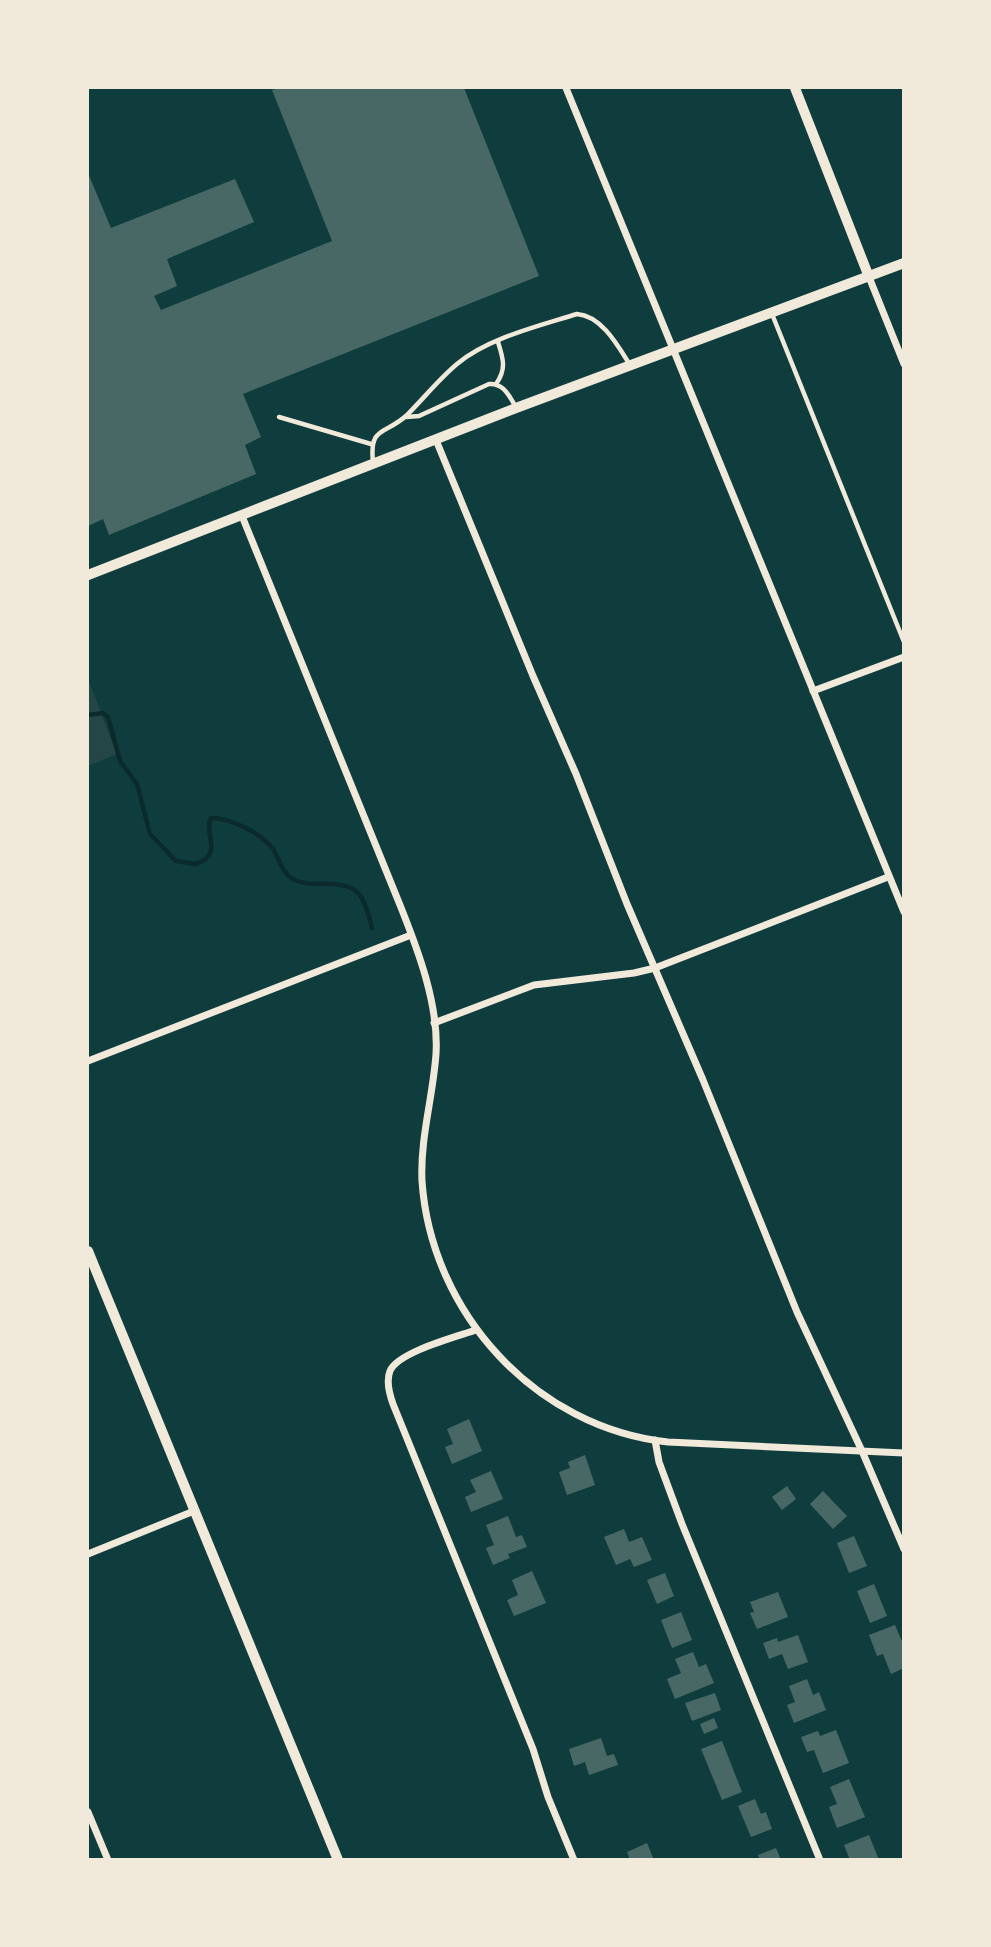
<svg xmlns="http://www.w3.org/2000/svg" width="991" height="1947" font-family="Barlow,sans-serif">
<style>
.green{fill:#244646}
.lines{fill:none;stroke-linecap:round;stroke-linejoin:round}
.stream{stroke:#0a2a2b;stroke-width:4.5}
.building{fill:#486865}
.service{stroke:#f1e9da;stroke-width:4.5}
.minor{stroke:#f1e9da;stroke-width:7}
.tertiary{stroke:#f1e9da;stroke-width:10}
</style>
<rect width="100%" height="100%" fill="#0f3d3e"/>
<path class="green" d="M88,679L117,754L88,766Z"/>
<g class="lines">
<path class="stream" d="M88,715L103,713L108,717L120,761L137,784L150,834L176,861L195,864C225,855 203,834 211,818C231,818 261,833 273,849C279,858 281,870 290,877C308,891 341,876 358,893C366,901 369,917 372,928"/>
</g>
<g class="building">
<path d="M279,88H464L539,276L243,394L261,437L245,445L256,474L109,535L103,519L88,526V173L111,228L235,179L254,222L167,259L177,286L154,296L161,310L332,241L272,90Z"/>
<path d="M469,1419L482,1451L452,1464L445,1447L453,1444L447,1429Z"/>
<path d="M585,1455L595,1485L567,1495L559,1472L570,1468L568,1462Z"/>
<path d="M491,1471L503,1499L471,1512L465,1497L476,1492L470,1480Z"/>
<path d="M787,1486L796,1499L782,1510L772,1497Z"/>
<path d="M823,1491L847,1516L833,1529L810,1504Z"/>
<path d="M508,1516L516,1537L522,1535L527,1547L508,1554L510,1558L493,1565L486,1548L494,1545L486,1525Z"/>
<path d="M624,1529L629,1542L642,1537L652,1560L634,1567L630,1559L616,1565L604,1537Z"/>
<path d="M854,1536L867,1566L849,1573L837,1543Z"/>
<path d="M532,1571L546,1603L514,1616L507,1600L518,1595L512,1580Z"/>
<path d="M665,1573L674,1596L657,1604L647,1580Z"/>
<path d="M874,1584L887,1616L870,1623L857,1591Z"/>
<path d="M778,1592L788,1617L757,1629L750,1613L754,1612L750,1602Z"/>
<path d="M681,1612L692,1640L672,1648L661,1620Z"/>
<path d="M895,1625L904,1646V1668L891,1674L883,1654L877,1656L869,1635Z"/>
<path d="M798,1635L808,1662L788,1669L782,1654L769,1659L763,1643L777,1638L778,1642Z"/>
<path d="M693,1652L699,1667L706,1664L714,1683L675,1699L667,1679L681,1673L675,1659Z"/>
<path d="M807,1679L813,1695L819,1692L826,1710L794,1723L787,1705L795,1702L789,1686Z"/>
<path d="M715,1693L721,1710L692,1721L685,1703Z"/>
<path d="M714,1718L718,1728L704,1734L700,1724Z"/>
<path d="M836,1730L849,1763L823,1773L814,1750L807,1752L801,1737L818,1731L820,1736Z"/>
<path d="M601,1738L607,1756L614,1754L618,1765L589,1775L585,1762L574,1766L569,1749Z"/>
<path d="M722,1741L742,1792L722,1800L701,1749Z"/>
<path d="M849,1779L865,1817L837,1828L829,1807L837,1804L830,1787Z"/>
<path d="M755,1799L761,1814L766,1812L772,1829L751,1837L738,1806Z"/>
<path d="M869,1835L879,1860H850L844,1845Z"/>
<path d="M647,1843L654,1860H630L627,1852Z"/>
<path d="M776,1848L781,1860H760L758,1855Z"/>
</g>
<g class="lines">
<g class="service">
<path d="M772,314L904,642"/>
<path d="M496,384C507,369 503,358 498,342"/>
<path d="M279,417L371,444"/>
<path d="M406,417L419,416L489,384C504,383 509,396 516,407"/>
<path d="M373,462C369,425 386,435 407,415C424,398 439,379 457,364C488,338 539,326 577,314C602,316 618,346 630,365"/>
</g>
<g class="minor">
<path d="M566,88L904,912"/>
<path d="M869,277L904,364"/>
<path d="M436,440L533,676L576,774L627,904L703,1080L797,1312L862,1451L904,1549"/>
<path d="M242,516L400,905C418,950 439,1005 436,1054C433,1097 420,1138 422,1181C431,1313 536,1428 668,1442L904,1453"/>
<path d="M813,691L904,657"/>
<path d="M434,1023L534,985L634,973L655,968L888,877"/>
<path d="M88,1061L411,935"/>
<path d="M476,1330C456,1337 398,1352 390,1371C386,1381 389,1393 393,1404L533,1749L548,1797L574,1860"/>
<path d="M655,1440L659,1462L682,1524L820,1860"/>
<path d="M88,1554L194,1511"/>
<path d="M88,1812L108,1860"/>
</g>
<g class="tertiary">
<path d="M795,88L869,277"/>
<path d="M88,575L516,408L904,263"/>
<path d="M88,1251L338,1860"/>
</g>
</g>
<rect width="991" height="1947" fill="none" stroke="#f1e9da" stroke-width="178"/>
</svg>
